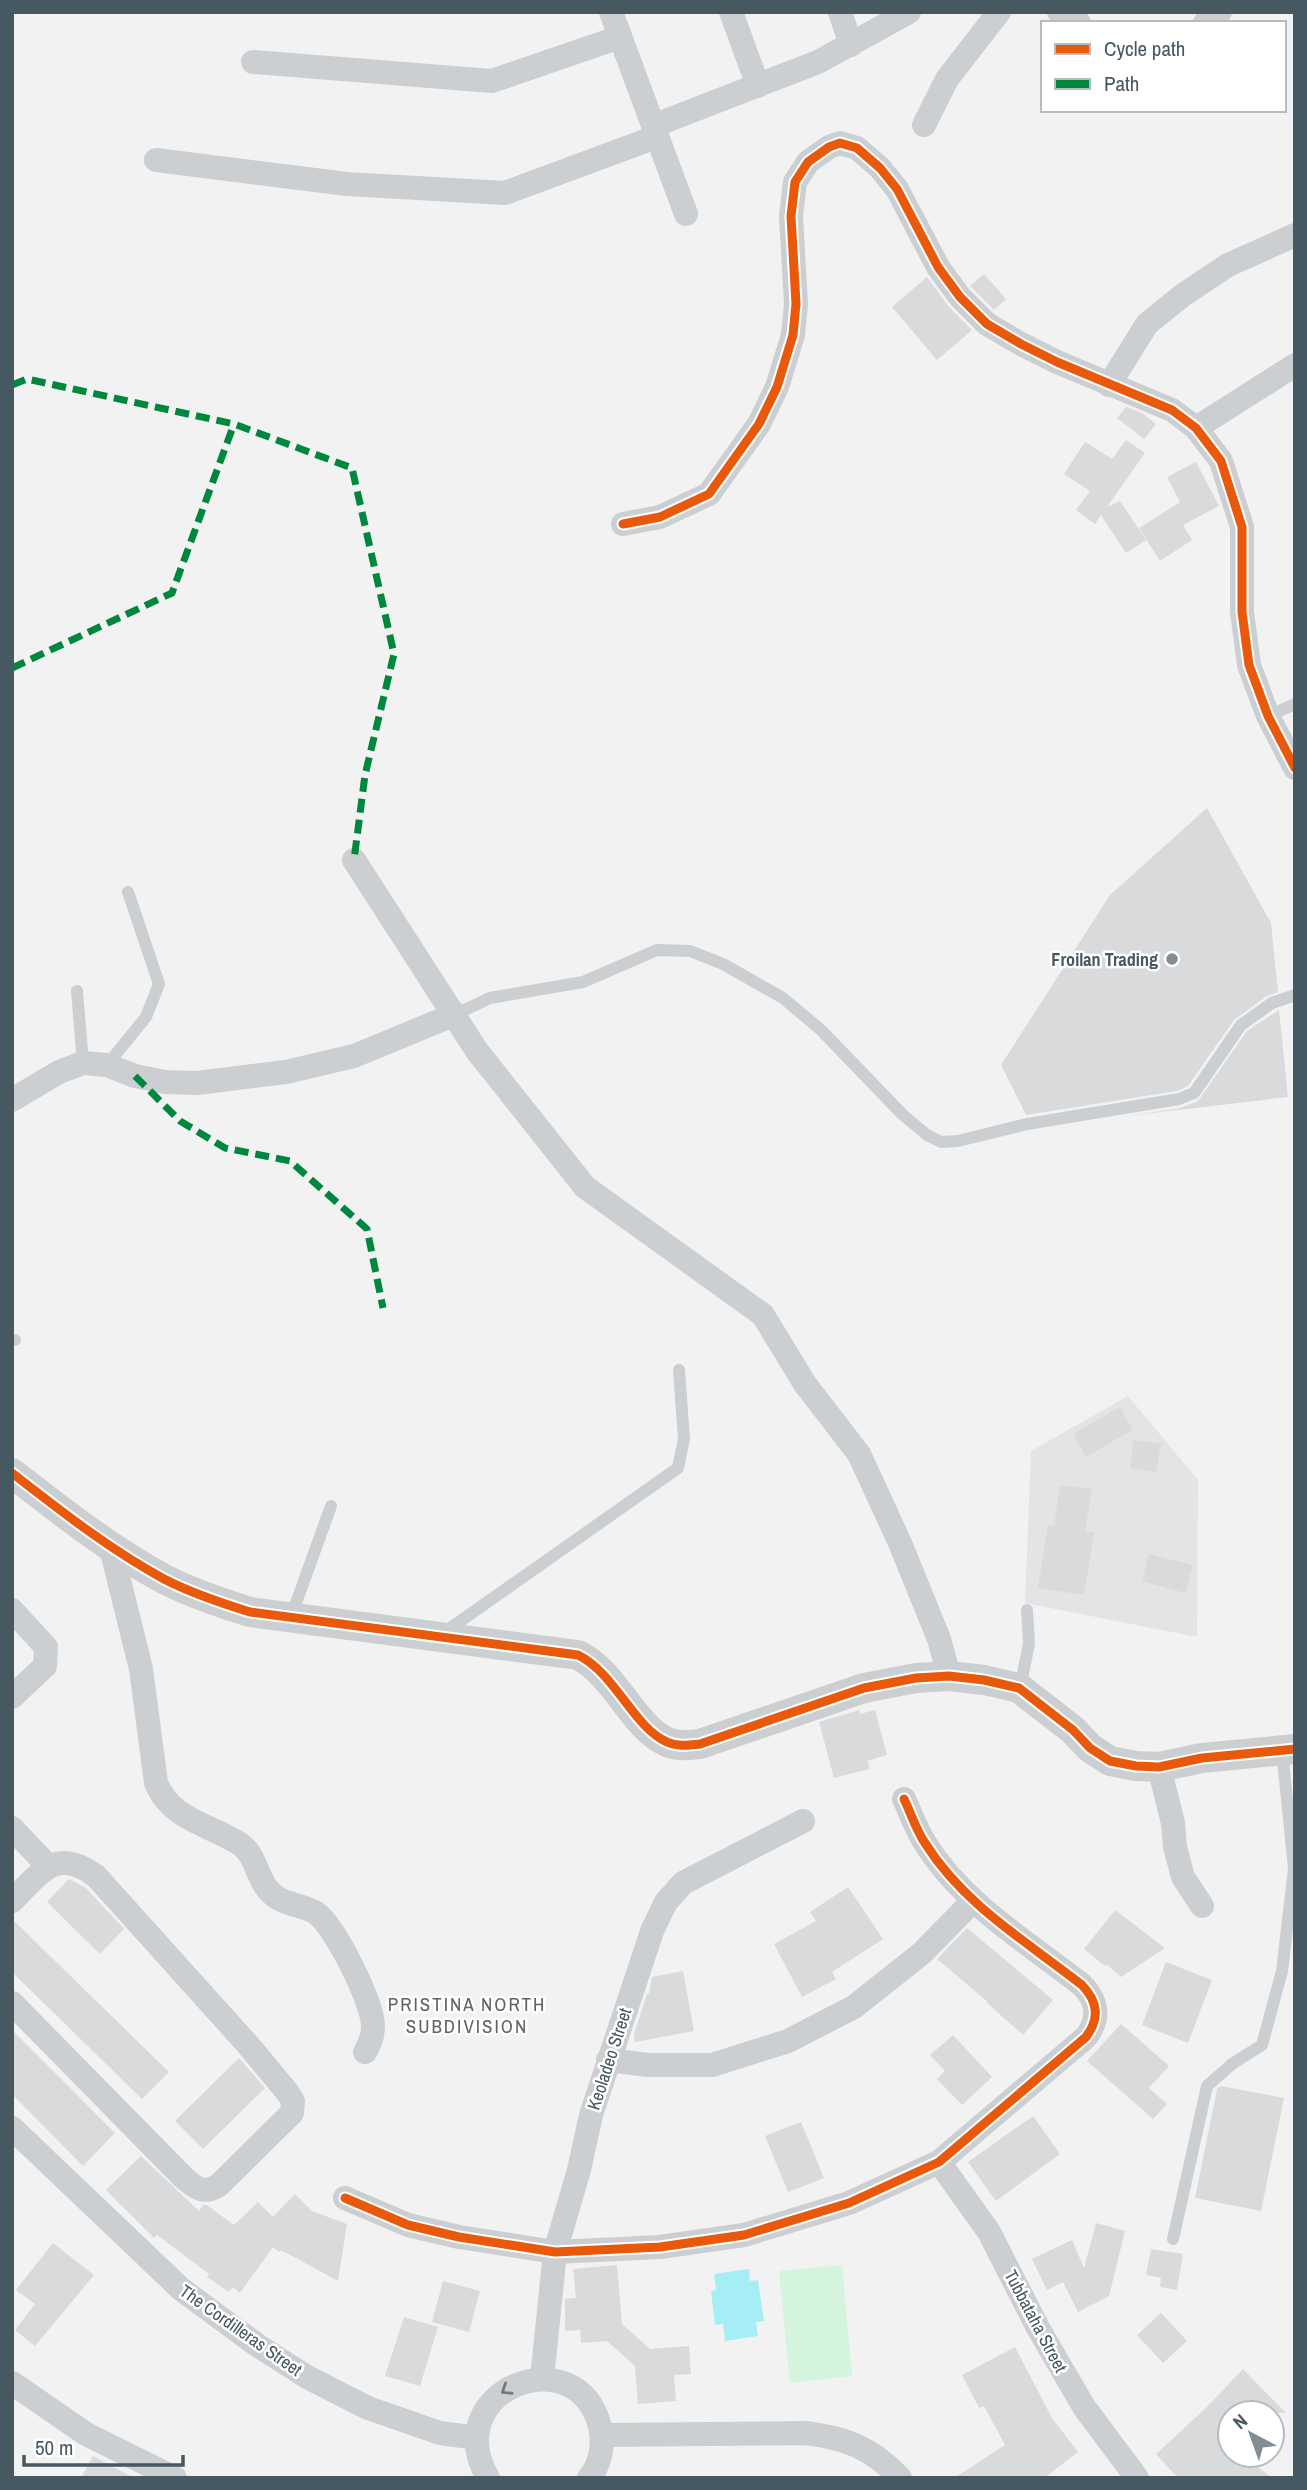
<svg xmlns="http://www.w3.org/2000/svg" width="1307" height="2490" font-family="'Archivo Narrow',sans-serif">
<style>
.education{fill:#e4e3e5}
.green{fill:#d5f4dd}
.water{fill:#a5eef6}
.building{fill:#d8dadb}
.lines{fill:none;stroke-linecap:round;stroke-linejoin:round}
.service{stroke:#cbcfd1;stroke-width:12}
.minor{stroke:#cbcfd1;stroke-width:24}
.tertiary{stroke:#cbcfd1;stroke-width:30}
.quiet{stroke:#00873e;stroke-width:7;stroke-dasharray:14 7;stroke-linecap:butt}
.cycleway-casing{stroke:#fff;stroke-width:13}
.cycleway{stroke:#e8590c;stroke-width:9}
.oneway{stroke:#6e7c83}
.poi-dot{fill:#838e94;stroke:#fff;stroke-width:2.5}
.labels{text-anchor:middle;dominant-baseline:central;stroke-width:5;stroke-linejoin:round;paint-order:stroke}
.poi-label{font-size:18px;font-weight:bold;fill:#465861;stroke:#fff;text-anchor:end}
.street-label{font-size:18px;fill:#465861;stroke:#fff}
.neighbourhood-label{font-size:19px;letter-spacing:2px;fill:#5d6367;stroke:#fff}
</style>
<rect width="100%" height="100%" fill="#f3f2f2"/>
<path class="education" d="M1128,1396L1198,1480L1197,1637L1025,1603L1031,1451Z"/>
<path class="green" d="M842,2265L852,2376L790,2383L779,2271Z"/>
<path class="water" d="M749,2269L750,2281L758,2280L764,2321L756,2322L758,2336L725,2341L723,2324L715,2325L711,2291L716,2290L714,2274Z"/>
<g class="building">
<path d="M984,274L1006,299L994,310L970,286Z"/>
<path d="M927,277L949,307L972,330L937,360L892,307Z"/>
<path d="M1126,407L1142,413L1156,424L1144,439L1117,418Z"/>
<path d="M1126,440L1145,453L1107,507L1120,501L1146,540L1126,553L1101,515L1095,524L1076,510L1090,491L1064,474L1085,442L1112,459Z"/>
<path d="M1196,462L1219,506L1183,525L1192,540L1160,561L1139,528L1180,502L1167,477Z"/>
<path d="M1207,808L1271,923L1278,992L1267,996L1234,1020L1188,1086L1177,1091L1026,1115L1001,1065L1110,895Z"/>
<path d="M1279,1010L1288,1097L1127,1116L1181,1108L1198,1101L1247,1031Z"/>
<path d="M1120,1407L1132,1430L1086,1457L1073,1434Z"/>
<path d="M1134,1440L1161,1444L1156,1472L1130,1468Z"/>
<path d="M1060,1485L1092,1489L1085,1531L1094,1532L1084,1595L1038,1588L1048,1525L1054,1526Z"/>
<path d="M1149,1554L1193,1565L1185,1593L1142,1581Z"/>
<path d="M859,1710L860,1714L875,1710L887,1755L867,1761L870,1769L834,1778L819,1722Z"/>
<path d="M69,1879L86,1888L124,1929L100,1954L47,1902Z"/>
<path d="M848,1887L883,1939L832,1972L836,1979L802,1997L774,1944L816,1921L810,1912Z"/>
<path d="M1115,1910L1165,1948L1121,1977L1106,1964L1105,1966L1084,1949Z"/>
<path d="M12,1919L169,2072L142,2099L12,1972Z"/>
<path d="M967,1928L1053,2000L1023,2035L987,2003L988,2002L937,1959Z"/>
<path d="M1166,1962L1212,1980L1188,2043L1142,2025Z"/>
<path d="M683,1971L694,2031L635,2042L634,2034L647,1994H649L652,1977Z"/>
<path d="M1121,2024L1169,2066L1149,2088L1167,2104L1153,2119L1087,2061Z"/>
<path d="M12,2030L115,2133L83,2166L12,2094Z"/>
<path d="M953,2035L992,2077L962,2105L937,2079L945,2071L930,2055Z"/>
<path d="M239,2058L265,2088L203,2149L175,2121Z"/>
<path d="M1221,2086L1284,2098L1261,2211L1195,2198L1217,2089Z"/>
<path d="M1033,2116L1060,2154L996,2201L968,2162Z"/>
<path d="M801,2122L824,2178L788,2192L765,2136Z"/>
<path d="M141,2156L199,2211L203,2205H207L234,2225L258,2202L273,2217L295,2194L312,2211L347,2224L338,2281L281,2250L279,2252L273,2247L240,2293L233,2287L229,2292L207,2277L209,2274L157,2235L154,2238L106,2190Z"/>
<path d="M1096,2223L1125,2231L1109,2296L1078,2312L1063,2282L1047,2290L1032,2259L1072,2240L1084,2268Z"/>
<path d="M53,2243L94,2275L35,2346L15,2330L35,2304L16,2290Z"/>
<path d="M1151,2249L1183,2254L1177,2290L1160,2287L1161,2278L1146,2275Z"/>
<path d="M617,2265L622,2324L650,2349L689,2346L691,2374L674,2375L676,2401L638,2404L635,2366L607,2341L581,2343L580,2330L565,2331V2299L576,2298L573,2269Z"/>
<path d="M443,2281L480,2291L469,2332L432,2322Z"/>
<path d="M1161,2313L1187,2341L1163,2363L1137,2335Z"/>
<path d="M404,2317L438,2327L420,2386L385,2376Z"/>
<path d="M1015,2347L1052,2418L1078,2452L1044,2478H954L1005,2445L984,2406L979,2408L962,2375Z"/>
<path d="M1243,2369L1286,2413H1230V2455H1243L1272,2478H1178L1156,2454L1206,2408Z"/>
<path d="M93,2456L134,2478H81Z"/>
</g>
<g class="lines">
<g class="service">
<path d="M1268,716L1295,704"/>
<path d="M77,991L83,1063"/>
<path d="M456,1014L490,998L583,982L657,950L690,951L723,964L783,998L821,1030L903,1115L927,1135L941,1142L958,1141L1027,1124L1179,1099L1194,1093L1241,1025L1272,1003L1295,995"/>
<path d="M107,1065L146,1017L159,984L128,892"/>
<path d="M12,1340H15"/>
<path d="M291,1617L331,1506"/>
<path d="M442,1634L678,1468L684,1439L679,1370"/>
<path d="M1020,1688L1029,1644L1027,1610"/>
<path d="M1173,2239L1207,2086L1232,2064L1262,2045L1282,1971L1294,1869L1282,1750"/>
</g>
<g class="minor">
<path d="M611,12L686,214"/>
<path d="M731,12L758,86"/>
<path d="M840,12L851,45"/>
<path d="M1059,12L1079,23"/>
<path d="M1205,23L1220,12"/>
<path d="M253,62L492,81L620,37"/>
<path d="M924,125L947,79L999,12"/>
<path d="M653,126L818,62L909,12"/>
<path d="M156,160L347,184L505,193L656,137"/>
<path d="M1109,385L1147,324L1183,295L1228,265L1295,235"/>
<path d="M1196,428L1295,365"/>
<path d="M623,524L660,517L709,494L759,424L777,387L793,335L796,304L791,216L795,182L808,162L829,147L840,143L857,148L880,168L897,189L938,267L960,297L987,324L1021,344L1057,362L1172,410L1196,428L1221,461L1242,527V612L1249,665L1268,716L1295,768"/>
<path d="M354,860L477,1051L585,1187L763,1315L805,1384L859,1454L900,1543L939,1639L949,1676"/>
<path d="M12,1100L59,1072L83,1063L107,1065L135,1076L165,1082L197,1083L286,1072L354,1056L456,1014"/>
<path d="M111,1548L141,1669L156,1783C171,1820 209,1824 240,1844C258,1856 257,1885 276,1897C287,1905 304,1905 316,1913C335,1926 373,2003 373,2026C373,2036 370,2044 365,2052"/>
<path d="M12,1610L46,1647L45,1666L12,1697"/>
<path d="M1159,1767L1173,1823L1175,1847L1183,1877L1202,1906"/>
<path d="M12,1828L48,1866"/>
<path d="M12,1901C41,1873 55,1846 96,1876L249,2046L288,2093L293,2101L292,2113L219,2185C204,2195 195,2188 183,2177L12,2003"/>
<path d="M608,2060L648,2065H712L788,2041L854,2007L922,1953L973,1901"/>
<path d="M12,2128L181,2289L257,2345L307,2377L368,2408L440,2433L477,2438"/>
<path d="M939,2162L989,2232L1038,2328L1084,2407L1137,2478"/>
<path d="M345,2198L408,2225L459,2237L555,2252L660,2247L744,2235L849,2203L939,2162L1086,2037C1100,2018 1098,2002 1082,1985C1027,1942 963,1904 925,1843C916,1830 911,1813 904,1799"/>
<path d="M542,2379L555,2252L579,2170L591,2115L652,1931L666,1902L683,1883L803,1821"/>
<path d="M12,2383L86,2434L175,2478"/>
<path d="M602,2435L806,2433C846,2438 872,2448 900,2478"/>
<path d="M488,2478C437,2389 578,2336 600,2427C604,2444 601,2464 589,2478"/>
</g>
<path class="tertiary" d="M12,1473C61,1511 109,1549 164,1579C191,1593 221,1603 250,1612L578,1655C615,1673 634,1728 667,1742C678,1747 689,1745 700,1744L864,1688L916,1678L949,1676L984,1680L1019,1688L1073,1730L1090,1748L1110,1761L1136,1766L1159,1767L1202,1758L1295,1749"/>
<g class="quiet">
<path d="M12,385L27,379L234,424L352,468L394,654L365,775L354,860"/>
<path d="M12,668L172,593L234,424"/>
<path d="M135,1076L180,1121L225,1148L290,1161L367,1229L383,1308"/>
</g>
<g class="cycleway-casing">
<g id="cycleway">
<path d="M623,524L660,517L709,494L759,424L777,387L793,335L796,304L791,216L795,182L808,162L829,147L840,143L857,148L880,168L897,189L938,267L960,297L987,324L1021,344L1057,362L1172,410L1196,428L1221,461L1242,527V612L1249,665L1268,716L1295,768"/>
<path d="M12,1473C61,1511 109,1549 164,1579C191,1593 221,1603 250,1612L578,1655C615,1673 634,1728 667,1742C678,1747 689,1745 700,1744L864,1688L916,1678L949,1676L984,1680L1019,1688L1073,1730L1090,1748L1110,1761L1136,1766L1159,1767L1202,1758L1295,1749"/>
<path d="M345,2198L408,2225L459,2237L555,2252L660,2247L744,2235L849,2203L939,2162L1086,2037C1100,2018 1098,2002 1082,1985C1027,1942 963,1904 925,1843C916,1830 911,1813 904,1799"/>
</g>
</g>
<use href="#cycleway" class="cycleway"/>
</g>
<defs><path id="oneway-chevron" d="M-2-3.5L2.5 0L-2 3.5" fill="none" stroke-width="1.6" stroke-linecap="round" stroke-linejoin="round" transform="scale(1.75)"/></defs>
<use class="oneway" href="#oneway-chevron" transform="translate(506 2390) rotate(147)"/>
<circle class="poi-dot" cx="1172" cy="959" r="7"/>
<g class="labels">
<g class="poi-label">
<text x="1158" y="959">Froilan Trading</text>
</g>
<g class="street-label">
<text transform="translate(609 2059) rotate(-72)">Keoladeo Street</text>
<text transform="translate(1036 2321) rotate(62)">Tubbataha Street</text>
<text transform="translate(241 2330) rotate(35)">The Cordilleras Street</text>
</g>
<g class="neighbourhood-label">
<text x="467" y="2004">PRISTINA NORTH<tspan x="467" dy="22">SUBDIVISION</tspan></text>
</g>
</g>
<rect width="1307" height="2490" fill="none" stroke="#465861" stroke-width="28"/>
<rect x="1041" y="21" width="245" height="91" fill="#ffffff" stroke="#b5bcc0" stroke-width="2"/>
<rect x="1055" y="44" width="35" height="10" fill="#e8590c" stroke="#b5bcc0" stroke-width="2"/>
<text x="1104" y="56" font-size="21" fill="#465861">Cycle path</text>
<rect x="1055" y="79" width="35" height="10" fill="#00873e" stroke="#b5bcc0" stroke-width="2"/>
<text x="1104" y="91" font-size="21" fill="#465861">Path</text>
<g transform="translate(1251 2434) rotate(319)"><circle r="33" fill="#ffffff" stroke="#b5bcc0" stroke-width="2"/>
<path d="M0-5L12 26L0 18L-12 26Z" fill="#838e94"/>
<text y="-10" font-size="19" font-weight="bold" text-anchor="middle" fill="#465861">N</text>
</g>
<path d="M24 2455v10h159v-10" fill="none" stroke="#465861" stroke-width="3.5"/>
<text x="35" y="2455" font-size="21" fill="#465861" stroke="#ffffff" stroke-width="5" paint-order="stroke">50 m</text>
</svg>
